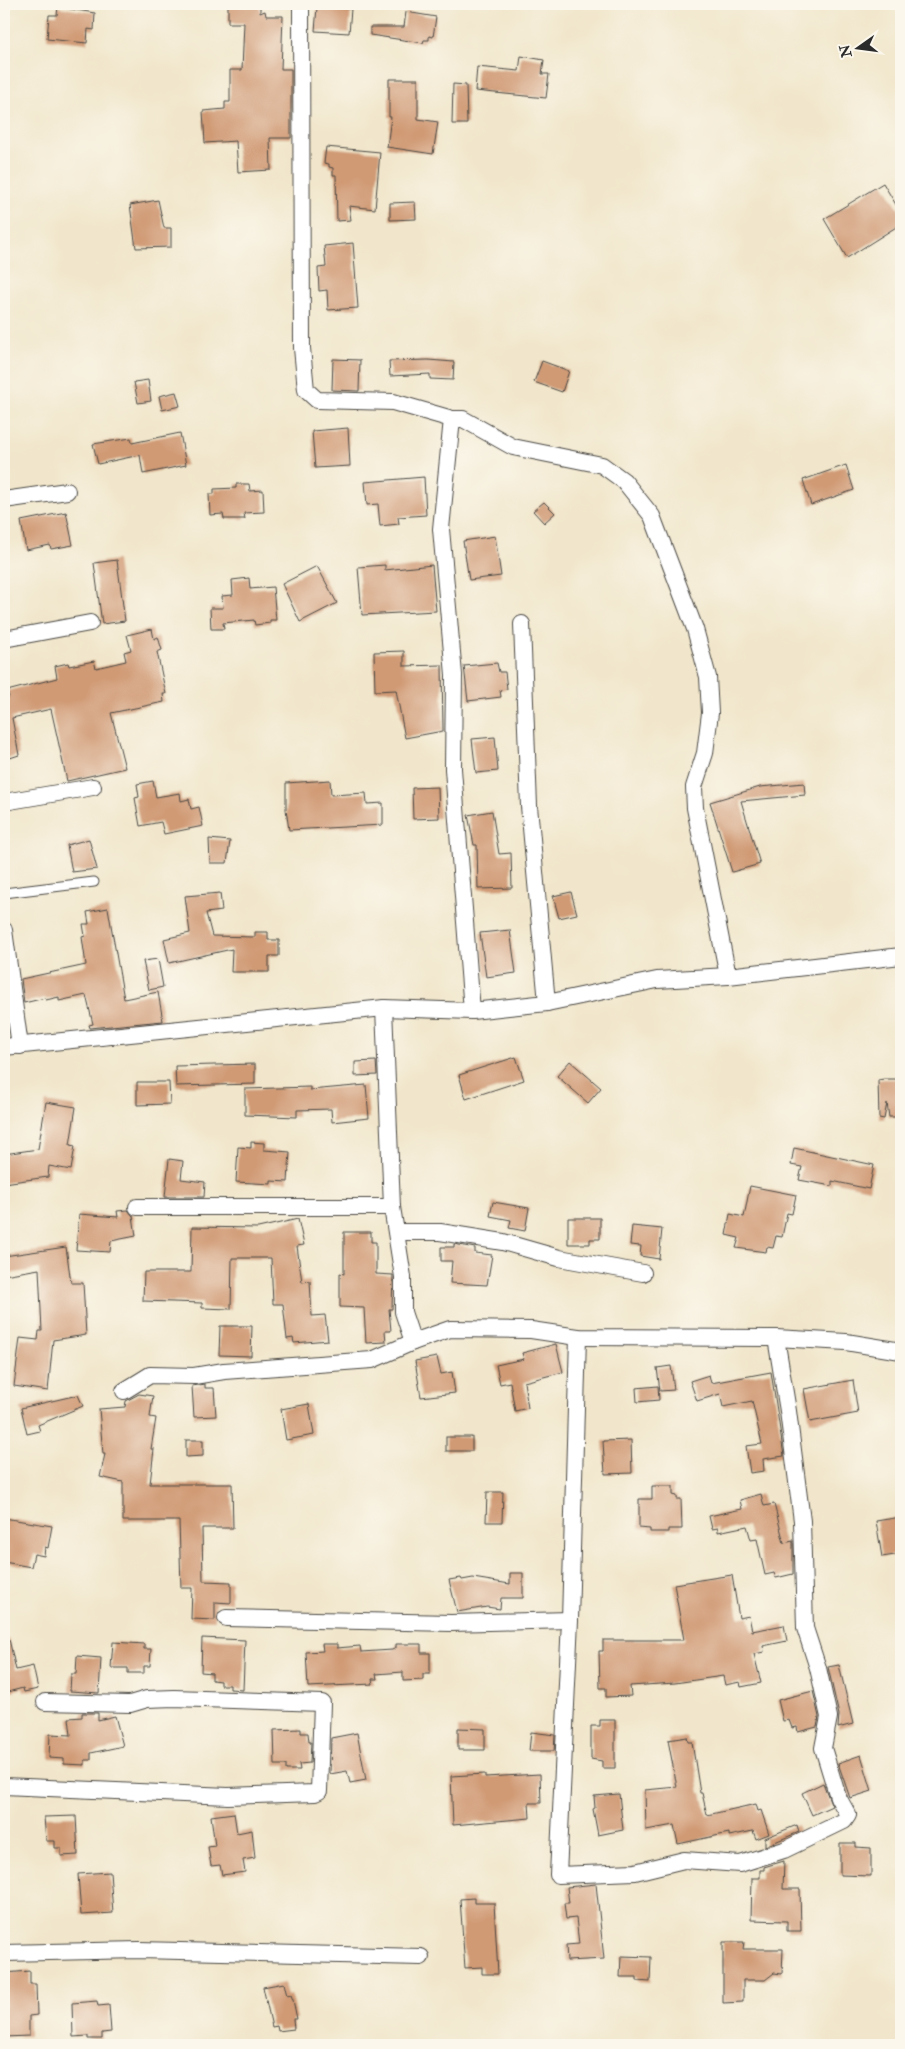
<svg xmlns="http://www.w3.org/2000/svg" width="905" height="2049" font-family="'IM FELL Double Pica',serif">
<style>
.building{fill:#d09a74}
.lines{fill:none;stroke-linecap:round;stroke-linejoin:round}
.lane-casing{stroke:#494743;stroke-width:11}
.street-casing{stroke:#494743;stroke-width:18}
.lane{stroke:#fff;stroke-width:9}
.street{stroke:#fff;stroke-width:16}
</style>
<rect width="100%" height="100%" fill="#fbf7ec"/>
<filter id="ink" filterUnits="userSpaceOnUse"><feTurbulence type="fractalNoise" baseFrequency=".02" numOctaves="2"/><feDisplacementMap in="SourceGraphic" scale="10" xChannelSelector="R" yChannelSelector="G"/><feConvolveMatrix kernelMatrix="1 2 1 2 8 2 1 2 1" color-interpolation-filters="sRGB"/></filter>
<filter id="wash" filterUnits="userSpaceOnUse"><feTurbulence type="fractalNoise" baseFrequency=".0096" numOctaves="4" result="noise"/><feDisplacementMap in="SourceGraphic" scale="20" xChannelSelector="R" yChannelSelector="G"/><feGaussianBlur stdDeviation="1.12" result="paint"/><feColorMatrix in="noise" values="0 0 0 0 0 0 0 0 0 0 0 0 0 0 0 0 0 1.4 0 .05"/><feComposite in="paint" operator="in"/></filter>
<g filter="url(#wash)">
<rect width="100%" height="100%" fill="#f1e6cb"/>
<g id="blocks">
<g class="building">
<path d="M228,5H260V13L265,11L266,16H283L281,69H291V138H270L271,170L238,172L236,141L205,143L203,111L225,109V102H230V70H242L244,23H228Z"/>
<path d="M58,7L95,13L94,30L88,29L87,43L47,39L49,15H57Z"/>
<path d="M317,7L351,9L349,33L315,31Z"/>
<path d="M406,12L436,17L433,37L429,36V40H424L423,43L370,35V27H404Z"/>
<path d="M521,56L544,60L542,74H549L546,98L475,91L477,67L519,71Z"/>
<path d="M389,79H418V119L438,122L433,154L387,147L391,117H389Z"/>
<path d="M453,84L466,85L467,124H452Z"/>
<path d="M326,147L380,152L375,209L349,206L351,220L337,221L336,175H333V168L329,167V164L324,163Z"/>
<path d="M883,183L901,213V224L847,258L824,219Z"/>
<path d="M158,200L164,228H171V247L136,248L130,205Z"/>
<path d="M415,202L416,219L390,220V203Z"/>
<path d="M353,243L358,308L328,310L327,290L319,291L318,268L326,267L324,246Z"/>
<path d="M333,359L360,360L359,391L332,390Z"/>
<path d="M428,360L454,362L453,380L430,379V374L390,376L389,361Z"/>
<path d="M542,361L569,371L562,392L534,382Z"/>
<path d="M148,380L151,401L138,403L134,382Z"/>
<path d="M176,392L180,406L162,410L159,396Z"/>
<path d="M348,428L350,466L315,468L312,431Z"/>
<path d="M180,433L186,465L143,474L140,455L98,464L93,444L131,438L132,443Z"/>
<path d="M846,465L854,490L811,505L803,480Z"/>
<path d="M424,477L426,515L398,517L399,524L380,526L378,504L367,505L365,482Z"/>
<path d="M236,484H249L250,491L263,490L264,512L244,513L245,519H224L223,514L210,515L209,494H214V489L236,488Z"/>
<path d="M544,502L555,513L544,523L533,511Z"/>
<path d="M66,512L73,545L51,549L50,545L26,550L21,521Z"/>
<path d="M495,536L501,576L469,580L463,541Z"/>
<path d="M117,560L125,621L102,624L94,563Z"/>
<path d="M385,565V570L432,565L436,611L362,615L358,567Z"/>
<path d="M317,566L337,603L300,622L282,584Z"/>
<path d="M249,578L250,589L273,587L276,620H270V623L255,625L254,620L223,623L224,629H211L210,608H223L222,596L233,595L232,580Z"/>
<path d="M152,629L154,639L158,637L162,650L157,652L166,694H163L164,702L111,713L125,768L67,781L51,709L12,718L19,755L4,760V698L9,697L7,691L57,678L55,666L68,663L69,666L94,661L96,668L126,661L124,652L131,650L127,635Z"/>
<path d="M404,651V666L442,665L443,731L405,738L396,690L375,691L374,652Z"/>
<path d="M497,663L499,672H505L507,689L500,690L501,697L468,701L464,666Z"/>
<path d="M495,737L498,771L476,773L472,739Z"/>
<path d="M330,780L331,795L366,793L367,804L383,803V825L289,830L286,809V783Z"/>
<path d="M153,781L156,797L180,793L181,801L189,799L191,809L199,807L203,826L164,834L161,822L140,826L135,798L139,797L137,784Z"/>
<path d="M804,783L805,795L741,801L760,864L732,872L710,802L760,787Z"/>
<path d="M438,787L439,818L413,819L412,788Z"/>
<path d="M492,811L499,854L511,853L512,888L478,889L477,845H474L468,815Z"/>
<path d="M89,839L97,869L72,872L67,845Z"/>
<path d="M209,839L230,841L227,863H210Z"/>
<path d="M571,892L577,914L559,918L553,896Z"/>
<path d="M220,893L222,911L206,913L212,936L255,937V932H268V940H279V956H269V972H231L232,949L169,963L164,939L190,933L185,896Z"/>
<path d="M108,908L124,999L158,992L163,1021L90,1028L89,1025L93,1024L86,995L59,1001V997L46,1000L45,998L24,1003L21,979L86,965L82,937L85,936L83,924H89L87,912Z"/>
<path d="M510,930L516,973L486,977L480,933Z"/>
<path d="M158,959L163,987L149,990L143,961Z"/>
<path d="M516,1057L524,1080L466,1099L459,1075Z"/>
<path d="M376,1061L377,1075L355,1076V1062Z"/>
<path d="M570,1061L601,1088L588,1103L557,1076Z"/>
<path d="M255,1064V1084L176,1086L175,1066Z"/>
<path d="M884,1079H901V1117H889L887,1103L884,1119L879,1118L878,1080Z"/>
<path d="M137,1082H169L170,1104L137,1105Z"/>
<path d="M366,1085L369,1118L332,1122L331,1109L297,1110V1117L245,1115V1089L310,1087V1090Z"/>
<path d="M46,1102L76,1107L70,1145L75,1146L71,1170L49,1166L48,1177L4,1183V1154L38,1149Z"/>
<path d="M251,1142L264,1143V1150L290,1152L288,1182L271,1181V1184L236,1182L238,1147L251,1148Z"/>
<path d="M794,1148L874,1165L869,1189L832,1181V1186L799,1180L802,1167L791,1165Z"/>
<path d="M169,1159L183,1161L181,1179L205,1182L204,1197H165Z"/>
<path d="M750,1186L796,1195L792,1214L787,1213L782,1237L776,1236L773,1248L767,1247L766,1252L736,1248L739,1238L726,1235L730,1214L744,1217Z"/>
<path d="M493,1202L529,1208L525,1231L509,1228L511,1220L490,1216Z"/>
<path d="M128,1210L133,1216L136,1236L111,1241L110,1252L76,1250L79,1214L118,1217L117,1211Z"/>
<path d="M568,1218H600V1239H590V1244H568Z"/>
<path d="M298,1219L304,1245L297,1246L302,1282L310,1281L312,1316L325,1315L328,1340L294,1343L293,1338L287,1339L283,1304H273L271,1258H232L231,1309L202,1308V1303L143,1301L144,1272H191L192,1227L258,1228Z"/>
<path d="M632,1226L662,1229L659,1259L640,1256L641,1246L630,1245Z"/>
<path d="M344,1232H371V1242H376V1274L393,1275L392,1309H389L391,1331H385L386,1342L366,1343L364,1308L340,1307V1273L344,1274Z"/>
<path d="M454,1244L475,1248V1253L492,1255L487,1285L450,1283L452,1261H441V1247H454Z"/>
<path d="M66,1247L71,1283H83L86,1335L53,1340L48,1391L14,1386L20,1338L38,1340L39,1331H42L39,1269L4,1275V1256Z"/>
<path d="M220,1326H252L251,1356L219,1355Z"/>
<path d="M556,1344L563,1372L524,1382L528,1408L515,1411L510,1382L500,1384L496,1365L524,1359L522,1353Z"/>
<path d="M437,1357L441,1374L452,1372L455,1393L421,1397L415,1361Z"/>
<path d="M671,1366L674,1390L660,1391L657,1368Z"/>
<path d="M771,1372L784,1456L763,1459L764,1471L750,1473L746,1446L762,1444L752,1401L723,1407L720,1394L697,1401L690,1381L709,1375L711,1383Z"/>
<path d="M853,1380L858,1413L810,1422L804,1389Z"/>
<path d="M205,1384V1388H214L216,1416L194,1417L192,1386Z"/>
<path d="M658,1386L659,1400L637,1402L636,1388Z"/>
<path d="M139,1394L153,1396L150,1417L156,1418L151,1449H154L150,1484H232L233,1528H202L203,1581L231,1582V1603L215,1602V1620L191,1619L192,1588H181L179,1521H123V1482L100,1477L105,1454H103L99,1409L125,1407L126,1401Z"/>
<path d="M78,1395L83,1406L38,1425L40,1431L27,1434L21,1408Z"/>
<path d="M309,1404L314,1435L286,1440L281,1409Z"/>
<rect x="446" y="1437" width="26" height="14"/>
<path d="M186,1440H203V1456L186,1457Z"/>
<path d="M631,1440L632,1473L605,1474L603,1441Z"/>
<path d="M652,1486H673V1495L677,1496V1499H681L682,1529H668V1532H650V1529L639,1528V1499H652Z"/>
<path d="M487,1492H503L502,1522H486Z"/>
<path d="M761,1494L764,1506L774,1504L784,1543L793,1541V1574L776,1578L774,1573L765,1575L757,1539L751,1540L747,1526L718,1532V1528L712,1529L709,1516L742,1509L740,1500Z"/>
<path d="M901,1517V1554L882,1557L876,1521Z"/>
<path d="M4,1518L52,1526L48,1548L45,1547L44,1556L34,1554L31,1567L4,1562Z"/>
<path d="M510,1573H523V1598H501L500,1609L487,1607L457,1612L449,1580L461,1578L462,1580L473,1578L510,1584Z"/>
<path d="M732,1575L739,1618L749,1616L752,1631L784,1625L787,1641L763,1646L764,1652L754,1654L761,1683L741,1687L740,1682L725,1685L723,1676L675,1683L630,1686L631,1696L606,1697V1688H600L599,1651H603V1640H684L674,1584Z"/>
<path d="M202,1638L245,1640L243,1690L230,1689V1685H220V1681L212,1680V1673L201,1672Z"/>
<path d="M9,1639L16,1670L33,1666L38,1689L24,1692L23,1688L4,1693V1640Z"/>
<path d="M113,1642L144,1644V1649H151L150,1666H144V1673H128V1668H111Z"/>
<path d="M322,1644H337V1648L360,1646L361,1652L392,1650L396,1648V1644H421V1653H430V1674H423V1680L403,1681V1672L376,1674L377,1679H372L373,1684L308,1687L306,1652L323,1651Z"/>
<path d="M77,1656L101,1658L99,1693L70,1691L71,1674H76Z"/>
<path d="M839,1665L853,1724L838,1728L839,1715L828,1667Z"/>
<path d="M813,1691L819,1717L817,1727L798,1732L797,1727L792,1728L789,1720L783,1721L778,1700Z"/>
<path d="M82,1713H98V1720L115,1716L123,1746L91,1753V1760H85V1765L64,1764V1759L49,1758L50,1734L71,1735L69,1718L82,1717Z"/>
<path d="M600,1720H615V1768H602V1761L591,1759V1726H600Z"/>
<path d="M458,1728L485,1729V1750H458Z"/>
<path d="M301,1729V1733H308L309,1742H311L310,1763L299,1764L300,1770H286V1765H275L274,1730Z"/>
<path d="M531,1732L555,1735L554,1751H529Z"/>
<path d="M357,1733L366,1780L350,1783L347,1771L330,1774L331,1738Z"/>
<path d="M687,1737L688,1742H692L700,1793H702L707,1815L756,1804L758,1811L761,1810L769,1834L756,1839L753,1831L729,1836V1833L678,1844L674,1825L646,1830L645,1790L677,1787L668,1740Z"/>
<path d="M861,1755L872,1791L850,1798L838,1763Z"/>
<path d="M485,1774V1777L540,1774L541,1803H529L530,1818L453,1825L451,1776Z"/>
<path d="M823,1783L832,1806L812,1815L802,1793Z"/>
<path d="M619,1794L623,1830L598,1835L593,1809L595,1808L594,1796Z"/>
<path d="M234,1813L237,1833L252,1830L255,1858L243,1860L245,1872L222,1875L220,1865L211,1866L208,1847L215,1846L211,1816Z"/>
<path d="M76,1816L78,1855L61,1856V1848H55V1841H46L44,1817Z"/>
<path d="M797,1825L799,1832L765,1846V1838Z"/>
<path d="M840,1843H856V1847L871,1848V1876L840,1875Z"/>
<path d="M784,1861L783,1889H800L801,1931H787V1921L751,1920L752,1878H760V1870H764V1867Z"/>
<path d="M110,1872L113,1913L81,1915L78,1874Z"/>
<path d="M596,1884L604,1959L567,1961L566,1945L579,1944L576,1918L566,1919L564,1903H569L567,1887Z"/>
<path d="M474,1898V1903H494L498,1974H482V1967L465,1968L460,1899Z"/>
<path d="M723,1942H744L743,1949H783L782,1974L774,1973L765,1980H743V2002L723,2003Z"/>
<path d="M621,1956L651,1957L650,1982L637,1981V1977H620Z"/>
<path d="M30,1971V1984H36L37,2015L29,2016V2036L4,2037V1973Z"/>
<path d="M284,1983L287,1996L291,1995L293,2000L297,2019H293L294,2029L278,2031L277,2026L272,2027L263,1987Z"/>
<path d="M97,2001L98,2006L109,2005L111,2032L102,2033V2039H88V2036L73,2037L72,2003Z"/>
</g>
</g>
</g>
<g filter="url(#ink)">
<use href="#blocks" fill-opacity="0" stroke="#494743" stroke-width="1"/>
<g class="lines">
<g class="lane-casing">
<path id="lane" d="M4,893L94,882"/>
</g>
<g class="street-casing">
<g id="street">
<path d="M301,4L302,348L306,390L317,400L393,402L452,419H463L513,447L602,465L624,481L652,516L695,629L708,677L710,713L705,753L694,787L695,808L728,976"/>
<path d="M452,419L441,529L454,675L453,769L472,1011"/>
<path d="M4,500L67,491"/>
<path d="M522,624L529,806L547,1003"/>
<path d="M4,639L90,623"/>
<path d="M4,802L93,787"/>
<path d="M4,930L20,1046"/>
<path d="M384,1008L392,1207L403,1277V1312L413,1342L450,1329L531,1330L578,1337L776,1338L846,1342L901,1351"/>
<path d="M4,1047L384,1008L472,1011L547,1003L657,980L728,976L901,956"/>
<path d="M137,1207H392"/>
<path d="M397,1232H440L503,1242L559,1258L643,1273"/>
<path d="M578,1337L570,1620L558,1875L635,1872L684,1860L740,1864L784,1850L844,1821L848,1815L838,1797L823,1748L829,1717L818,1668L805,1628L802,1521L788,1411L776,1338"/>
<path d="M124,1391L150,1375L194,1376L224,1371L372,1360L413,1342"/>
<path d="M226,1618L451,1623L570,1620"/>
<path d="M4,1786L228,1796L315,1793L319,1791L322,1703L174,1698L147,1699L130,1704L45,1702"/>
<path d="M4,1953L139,1950L421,1957"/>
</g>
</g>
<use href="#lane" class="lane"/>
<use href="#street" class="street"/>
</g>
</g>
<rect width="905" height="2049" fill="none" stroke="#fbf7ec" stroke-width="20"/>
<g transform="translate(858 48) rotate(256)" stroke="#fbf7ec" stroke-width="4" paint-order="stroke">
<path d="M0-4L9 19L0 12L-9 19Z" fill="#2b2b2b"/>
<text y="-8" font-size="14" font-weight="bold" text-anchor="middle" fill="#2b2b2b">N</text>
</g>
</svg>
